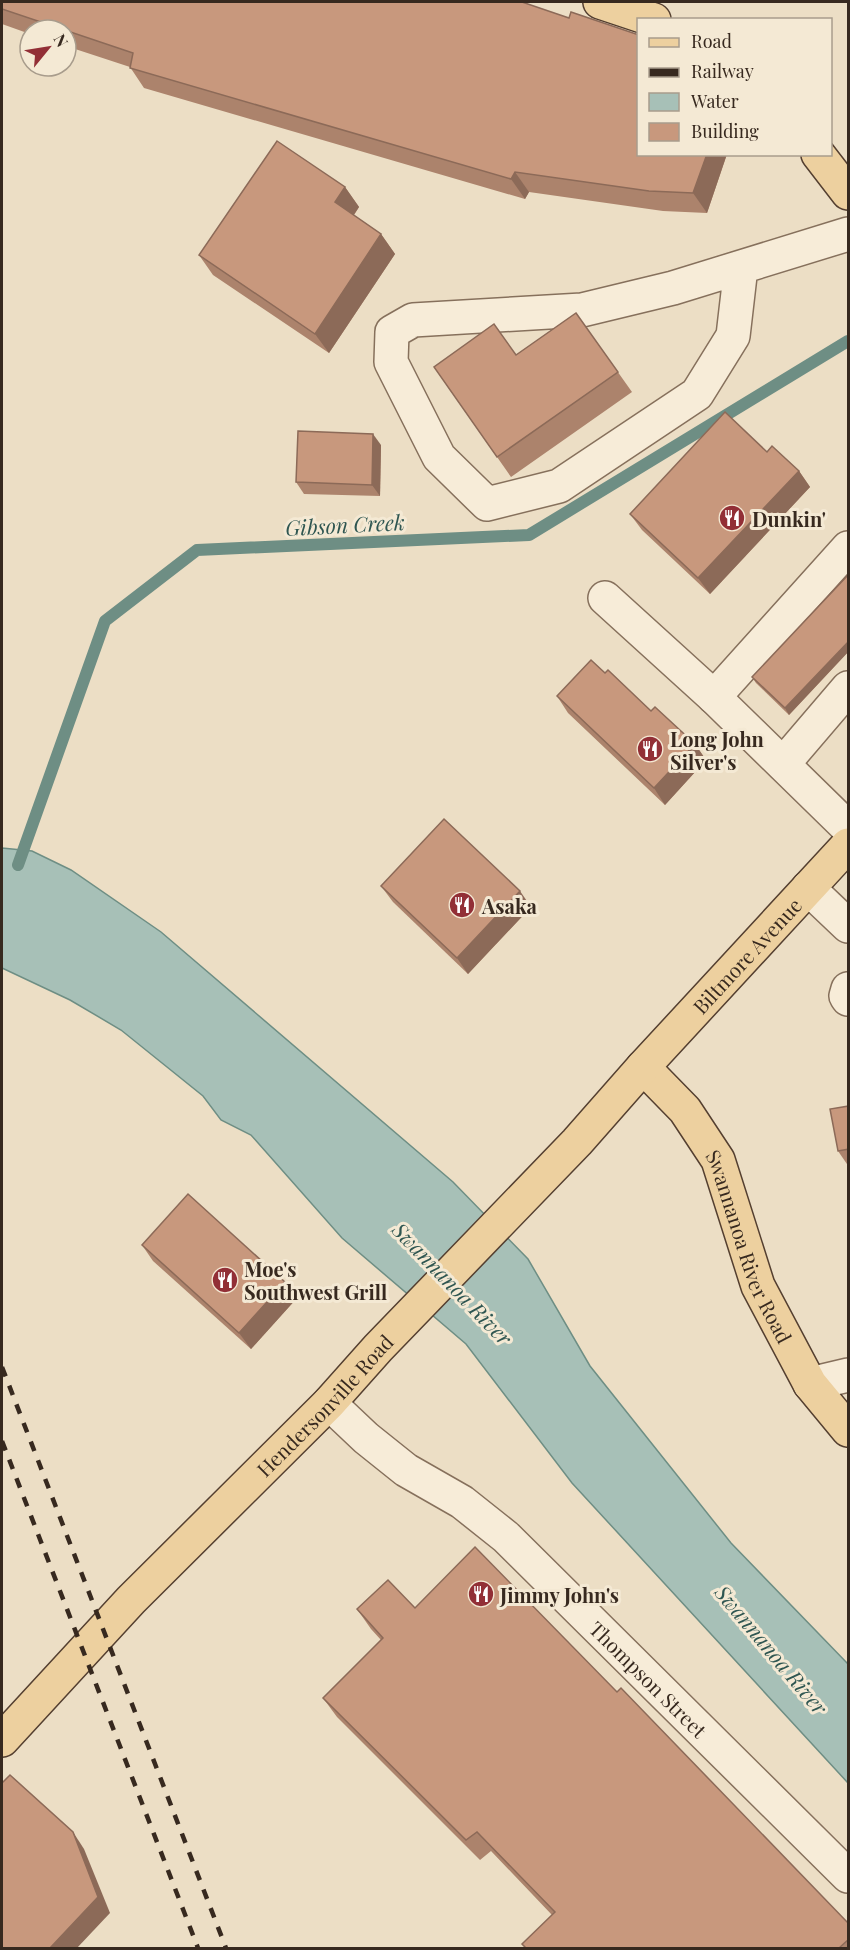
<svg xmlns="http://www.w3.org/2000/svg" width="850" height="1950" font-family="'Playfair Display',serif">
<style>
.water{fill:#a7c0b7;stroke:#6e8e84;stroke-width:1.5}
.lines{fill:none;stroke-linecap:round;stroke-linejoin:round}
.stream{stroke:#6e8e84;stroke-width:12}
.minor-casing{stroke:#86705c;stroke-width:36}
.major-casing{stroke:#543f30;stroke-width:36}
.minor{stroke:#f7ecd8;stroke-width:33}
.major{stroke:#edd09f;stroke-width:33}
.rail{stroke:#37291f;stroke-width:4.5;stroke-dasharray:10 10;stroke-linecap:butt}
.wall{fill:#ac836c}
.shaded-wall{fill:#8c6a58}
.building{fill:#c8987d;stroke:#8c6a58;stroke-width:1.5}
.labels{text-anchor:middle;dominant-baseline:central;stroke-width:6;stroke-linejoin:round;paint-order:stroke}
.poi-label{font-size:20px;font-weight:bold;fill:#37291f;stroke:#f4e9d4;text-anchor:start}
.street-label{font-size:20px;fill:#37291f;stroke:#f4e9d4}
.water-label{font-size:21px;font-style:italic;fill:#2f5651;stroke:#f4e9d4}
</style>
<rect width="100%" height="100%" fill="#ecdec5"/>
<path class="water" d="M2,848L32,851L71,870L161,932L453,1182L528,1259L590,1366L731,1543L848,1664V1783L572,1483L466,1344L342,1238L251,1135L221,1120L203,1096L121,1030L70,1000L2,968Z"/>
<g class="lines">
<path class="stream" d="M18,865L105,621L197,550L529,535L848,341"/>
<g class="minor-casing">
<g id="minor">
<path d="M741,267L733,336L697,394L559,486L487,504L439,457L391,362L392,332L413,320L582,310L673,288L848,234"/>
<path d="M605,598L714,697L848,828"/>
<path d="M714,697L848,548"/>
<path d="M783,764L848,688"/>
<path d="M808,888L848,926"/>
<path d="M848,989L846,996L848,999"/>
<path d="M810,1384L848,1375"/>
<path id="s1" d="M329,1403L366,1438L406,1470L462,1502L506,1537L848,1876"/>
</g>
</g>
<g class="major-casing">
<g id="major">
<path d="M600,2L654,20"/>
<path d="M818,154L848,193"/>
<path id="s2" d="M643,1067L685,1110L718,1160L758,1286L810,1384L848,1430"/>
<path id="s3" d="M2,1740L131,1600L329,1403L378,1348L577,1142L643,1067L848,845"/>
</g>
</g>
<use href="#minor" class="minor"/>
<use href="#major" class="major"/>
<g class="rail">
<path d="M2,1367L226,1948"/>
<path d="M2,1441L198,1948"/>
</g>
</g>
<g class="wall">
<path d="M2,2L639,154H727L707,213L663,211L529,192L525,199L144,88L130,67L66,46V30H30V34L2,24Z"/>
<path d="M345,187L359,207L354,215L381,234L395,254L329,353L213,275L199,255Z"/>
<path d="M576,313L632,392L511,477L434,367L516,355Z"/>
<path d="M381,445L380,496L304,494L296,482Z"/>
<path d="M767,452L799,471L810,487L710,594L642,530L630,514Z"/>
<path d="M849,574V651L789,715L756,683L752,677Z"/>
<path d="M605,673L651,711L695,744L706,760L665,805L568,713L557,696Z"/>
<path d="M381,886L531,907L468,974L393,902Z"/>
<path d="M849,1106V1167L838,1151Z"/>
<path d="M142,1245L285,1282L297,1298L251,1349L153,1261Z"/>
<path d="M415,1608L617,1692L849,1924V1948H525L522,1944L552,1915L491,1851L480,1860L337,1717L323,1698L381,1640L371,1629L357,1609Z"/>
</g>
<g class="shaded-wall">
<path d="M707,154H727L707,213L693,193Z"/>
<path d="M515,172L529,192L525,199L511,179Z"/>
<path d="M345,187L359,207L349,222L335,202Z"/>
<path d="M381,234L395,254L329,353L315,334Z"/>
<path d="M373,434L381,445L380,496L372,485Z"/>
<path d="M799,471L810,487L710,594L698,578Z"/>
<path d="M849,641V651L789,715L785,708Z"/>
<path d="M695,744L706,760L665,805L654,788Z"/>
<path d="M520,891L531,907L468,974L457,958Z"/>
<path d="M285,1282L297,1298L251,1349L239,1333Z"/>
<path d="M73,1832L84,1849L110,1913L77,1948H50Z"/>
</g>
<g class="building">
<path d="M2,2H522L569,18L571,12L639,35V154H707L693,193L649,191L515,172L511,179L130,68L133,53L2,9Z"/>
<path d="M277,141L345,187L335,202L381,234L315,334L199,255Z"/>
<path d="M576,313L618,372L497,457L434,367L494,324L516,355Z"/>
<path d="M725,412L767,452L772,446L799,471L698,578L630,514Z"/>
<path d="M298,431L373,434L372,485L296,482Z"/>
<path d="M849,574V641L785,708L752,677Z"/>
<path d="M591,660L605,673L608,670L651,711L655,707L695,744L654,788L557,696Z"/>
<path d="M444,819L520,891L457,958L381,886Z"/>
<path d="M849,1106V1149L838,1151L830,1109Z"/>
<path d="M188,1194L285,1282L239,1333L142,1245Z"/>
<path d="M475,1547L617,1692L621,1688L849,1924V1939L839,1948H526L522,1944L555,1912L477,1832L466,1840L323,1698L383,1638L357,1609L388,1580L415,1608Z"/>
<path d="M10,1775L73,1832L98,1897L50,1948H2V1783Z"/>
</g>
<defs>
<g id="restaurant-disc" transform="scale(1.35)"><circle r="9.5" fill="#922f36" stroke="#f4e9d4"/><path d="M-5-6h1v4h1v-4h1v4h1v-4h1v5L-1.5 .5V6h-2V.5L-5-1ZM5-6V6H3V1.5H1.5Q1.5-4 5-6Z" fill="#fff"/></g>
</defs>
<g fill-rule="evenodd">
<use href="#restaurant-disc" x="732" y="518"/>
<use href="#restaurant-disc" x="650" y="749"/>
<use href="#restaurant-disc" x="462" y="905"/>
<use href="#restaurant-disc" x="225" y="1280"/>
<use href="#restaurant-disc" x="481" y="1594"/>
</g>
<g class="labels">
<g class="poi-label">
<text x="752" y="518">Dunkin'</text>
<text x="670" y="738">Long John<tspan x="670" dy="23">Silver's</tspan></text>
<text x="482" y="905">Asaka</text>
<text x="244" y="1268">Moe's<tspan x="244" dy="23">Southwest Grill</tspan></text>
<text x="500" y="1594">Jimmy John's</text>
</g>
<g class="street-label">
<text stroke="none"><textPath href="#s3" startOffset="1082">Biltmore Avenue</textPath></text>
<text stroke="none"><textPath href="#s2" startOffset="212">Swannanoa River Road</textPath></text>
<text stroke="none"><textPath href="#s3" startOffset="465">Hendersonville Road</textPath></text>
<text stroke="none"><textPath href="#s1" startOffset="424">Thompson Street</textPath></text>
</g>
<g class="water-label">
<text transform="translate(345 524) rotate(-3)">Gibson Creek</text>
<text transform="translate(453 1283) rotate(46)">Swannanoa River</text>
<text transform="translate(772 1649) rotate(50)">Swannanoa River</text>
</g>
</g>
<rect width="850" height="1950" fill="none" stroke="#37291f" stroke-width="6"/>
<rect x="637" y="18" width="195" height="138" fill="#f4e9d4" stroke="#a89c8c" stroke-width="1.5"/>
<rect x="649" y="38" width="30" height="9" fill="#edd09f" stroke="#a89c8c" stroke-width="1.5"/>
<text x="691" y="48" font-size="18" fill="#37291f">Road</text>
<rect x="649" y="68" width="30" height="9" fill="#37291f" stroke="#a89c8c" stroke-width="1.5"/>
<text x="691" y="78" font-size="18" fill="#37291f">Railway</text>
<rect x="649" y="93" width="30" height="18" fill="#a7c0b7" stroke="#a89c8c" stroke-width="1.5"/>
<text x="691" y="108" font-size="18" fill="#37291f">Water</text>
<rect x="649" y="123" width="30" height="18" fill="#c8987d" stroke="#a89c8c" stroke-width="1.5"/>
<text x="691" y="138" font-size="18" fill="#37291f">Building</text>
<g transform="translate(48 48) rotate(60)"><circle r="28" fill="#f4e9d4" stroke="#a89c8c" stroke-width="1.5"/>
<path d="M0-4.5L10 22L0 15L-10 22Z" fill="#922f36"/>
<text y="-9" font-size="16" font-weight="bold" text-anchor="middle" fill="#37291f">N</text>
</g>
</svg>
